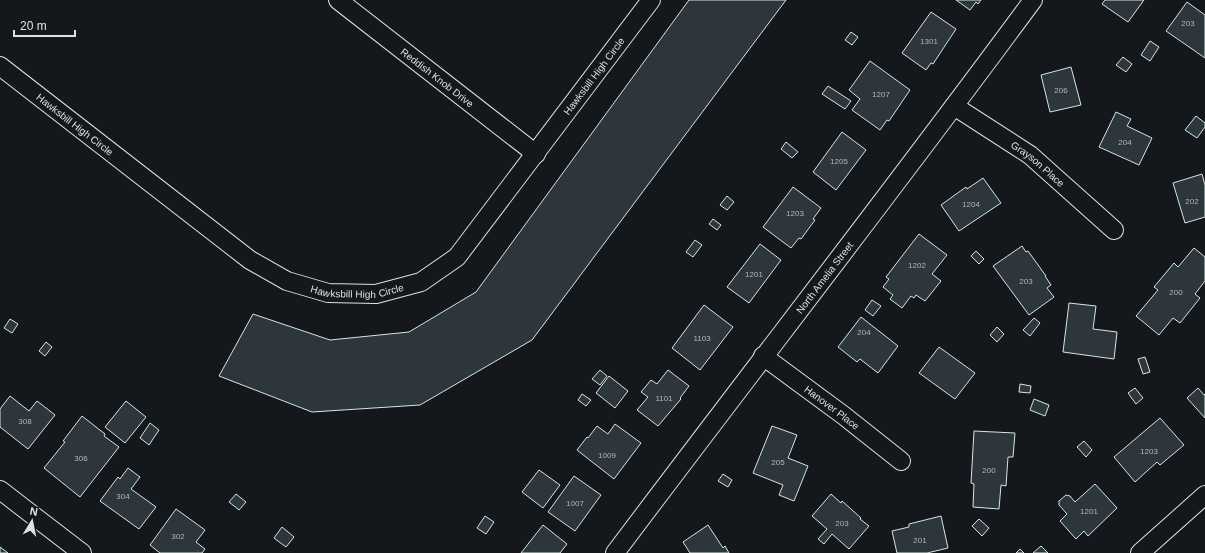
<svg xmlns="http://www.w3.org/2000/svg" width="1205" height="553" font-family="Helvetica,sans-serif">
<style>
.building{fill:#2c363c;stroke:#d8e6dc}
.lines{fill:none;stroke-linecap:round;stroke-linejoin:round}
.street-casing{stroke:#d8e6dc;stroke-width:20}
.street{stroke:#14181c;stroke-width:18}
.labels{text-anchor:middle;dominant-baseline:central;stroke-width:3;stroke-linejoin:round;paint-order:stroke}
.number-label{font-size:8px;fill:#adbab4}
.street-label{font-size:10px;fill:#d8e6dc;stroke:#14181c}
</style>
<rect width="100%" height="100%" fill="#14181c"/>
<g class="building">
<path d="M689,0H786L532,340L420,405L312,412L219,376L253,314L330,340L409,332L476,292Z"/>
<path d="M956,0H981L978,4L976,2L970,10Z"/>
<path d="M1105,0H1144L1128,22L1102,4Z"/>
<path d="M1187,2L1205,15V58L1166,31Z"/>
<path d="M931,12L956,29L933,64L931,63L926,70L902,53Z"/>
<path d="M851,32L858,37L852,45L845,40Z"/>
<path d="M1150,41L1159,47L1150,61L1141,55Z"/>
<path d="M1123,57L1132,64L1126,72L1116,65Z"/>
<path d="M870,61L910,90L889,121L887,120L880,130L852,110L860,99L849,90Z"/>
<path d="M1071,67L1081,105L1050,112L1041,75Z"/>
<path d="M828,86L851,101L845,109L822,94Z"/>
<path d="M1116,112L1131,119L1127,126L1152,138L1139,165L1099,147Z"/>
<path d="M1196,116L1205,123V127L1197,138L1185,130Z"/>
<path d="M842,132L866,150L836,190L813,172Z"/>
<path d="M786,142L798,152L792,158L781,149Z"/>
<path d="M1202,174L1205,185V217L1185,223L1173,183Z"/>
<path d="M983,178L1001,203L959,231L941,205L966,187L967,189Z"/>
<path d="M793,187L821,208L813,219L815,220L801,239L799,238L791,248L763,227Z"/>
<path d="M727,196L734,202L727,210L720,205Z"/>
<path d="M713,219L721,225L717,230L709,224Z"/>
<path d="M919,234L947,255L932,274L941,281L925,301L916,295L914,298L911,296L902,308L890,299L893,295L883,287L889,279L886,277Z"/>
<path d="M695,240L702,245L693,257L686,252Z"/>
<path d="M760,244L781,260L749,303L727,287Z"/>
<path d="M1022,246L1026,252L1028,251L1046,276H1045L1051,285L1047,288L1054,297L1029,315L993,266Z"/>
<path d="M1194,248L1205,257V281L1195,294L1200,298L1180,323L1173,318L1159,335L1136,316L1158,290L1154,287L1174,263L1178,267Z"/>
<path d="M976,251L984,259L979,264L971,256Z"/>
<path d="M872,300L881,306L873,316L865,310Z"/>
<path d="M1069,303L1096,306L1093,329L1117,332L1114,359L1063,352Z"/>
<path d="M704,305L733,327L700,370L672,348Z"/>
<path d="M861,317L898,346L878,373L860,359L857,362L838,347Z"/>
<path d="M1034,318L1040,323L1030,336L1023,330Z"/>
<path d="M10,319L18,324L12,333L4,328Z"/>
<path d="M997,327L1004,334L997,342L990,335Z"/>
<path d="M46,342L52,347L45,356L39,351Z"/>
<path d="M939,347L975,373L955,399L919,373Z"/>
<path d="M1145,357L1150,372L1143,374L1138,359Z"/>
<path d="M600,370L607,376L600,385L592,379Z"/>
<path d="M668,370L689,386L680,398L681,399L658,426L637,410L648,397L641,392L651,380L657,384Z"/>
<path d="M609,376L628,391L615,408L596,393Z"/>
<path d="M1020,384L1031,386L1030,393L1019,392Z"/>
<path d="M1135,388L1143,398L1136,404L1128,393Z"/>
<path d="M1198,388L1204,395L1205,394V418L1187,398Z"/>
<path d="M582,394L591,400L586,406L578,400Z"/>
<path d="M10,396L29,411L37,401L55,415L28,449L0,427V409Z"/>
<path d="M1034,399L1049,405L1045,416L1030,410Z"/>
<path d="M126,401L146,417L125,443L105,427Z"/>
<path d="M82,416L105,434L104,436L119,447L80,497L44,468L65,442L63,441Z"/>
<path d="M1160,418L1184,445L1160,465L1157,462L1135,482L1114,457Z"/>
<path d="M150,423L159,430L149,445L140,438Z"/>
<path d="M615,424L641,443L614,479L577,450L587,437L588,438L597,426L608,434Z"/>
<path d="M772,426L797,435L788,458L808,466L794,501L779,495L783,485L753,473Z"/>
<path d="M974,431L1015,433L1013,457H1008L1006,486L1001,485L999,509L973,507L974,484L971,483Z"/>
<path d="M1084,441L1092,450L1086,457L1077,447Z"/>
<path d="M128,468L140,477L131,489L156,507L139,529L100,501L118,477L120,479Z"/>
<path d="M539,470L560,485L543,508L522,492Z"/>
<path d="M723,474L732,480L728,487L718,481Z"/>
<path d="M574,476L601,495L575,531L548,512Z"/>
<path d="M1095,484L1117,508L1088,536L1084,531L1076,539L1060,521L1067,514L1059,505V501L1066,495L1070,496L1075,502Z"/>
<path d="M236,494L246,502L239,510L229,502Z"/>
<path d="M831,494L841,503L842,501L861,518L860,519L869,526L849,549L832,534L824,544L818,539L827,529L812,516Z"/>
<path d="M176,509L205,530L196,542L205,549L202,553H160L150,545Z"/>
<path d="M485,516L494,522L486,534L477,528Z"/>
<path d="M941,516L948,548L927,553H897L892,531L909,527V524Z"/>
<path d="M979,519L989,528L982,536L972,526Z"/>
<path d="M543,525L567,544L560,553H521Z"/>
<path d="M708,525L723,548L725,546L729,553H690L683,542Z"/>
<path d="M282,527L294,537L286,547L274,538Z"/>
<path d="M1041,546L1048,553H1033Z"/>
<path d="M0,547L8,553H0Z"/>
<path d="M1020,549L1024,553H1016Z"/>
</g>
<g class="lines">
<g class="street-casing">
<g id="street">
<path id="s1" d="M338,0L536,154"/>
<path id="s2" d="M0,66L250,260L287,281L328,293L376,294L421,282L457,257L651,0"/>
<path id="s3" d="M954,106L1030,155L1114,230"/>
<path id="s4" d="M763,356L843,415L901,461"/>
<path d="M0,490L82,553"/>
<path id="s5" d="M615,553C754,368 896,186 1033,0"/>
<path d="M1140,553L1205,495"/>
</g>
</g>
<use href="#street" class="street"/>
</g>
<g class="labels">
<g class="number-label">
<text x="1188" y="23">203</text>
<text x="929" y="41">1301</text>
<text x="1061" y="90">206</text>
<text x="881" y="94">1207</text>
<text x="1125" y="142">204</text>
<text x="839" y="161">1205</text>
<text x="1192" y="201">202</text>
<text x="971" y="204">1204</text>
<text x="795" y="213">1203</text>
<text x="917" y="265">1202</text>
<text x="754" y="274">1201</text>
<text x="1026" y="281">203</text>
<text x="1176" y="292">200</text>
<text x="864" y="332">204</text>
<text x="702" y="338">1103</text>
<text x="664" y="398">1101</text>
<text x="25" y="421">308</text>
<text x="1149" y="451">1203</text>
<text x="607" y="455">1009</text>
<text x="81" y="458">306</text>
<text x="778" y="462">205</text>
<text x="989" y="470">200</text>
<text x="123" y="496">304</text>
<text x="575" y="503">1007</text>
<text x="1089" y="511">1201</text>
<text x="842" y="523">203</text>
<text x="178" y="536">302</text>
<text x="920" y="540">201</text>
</g>
<g class="street-label">
<text stroke="none"><textPath href="#s2" startOffset="767">Hawksbill High Circle</textPath></text>
<text stroke="none"><textPath href="#s1" startOffset="126">Reddish Knob Drive</textPath></text>
<text stroke="none"><textPath href="#s2" startOffset="95">Hawksbill High Circle</textPath></text>
<text stroke="none"><textPath href="#s3" startOffset="102">Grayson Place</textPath></text>
<text stroke="none"><textPath href="#s5" startOffset="346">North Amelia Street</textPath></text>
<text stroke="none"><textPath href="#s2" startOffset="431">Hawksbill High Circle</textPath></text>
<text stroke="none"><textPath href="#s4" startOffset="86">Hanover Place</textPath></text>
</g>
</g>
<g transform="translate(32 521) rotate(10)" stroke="#14181c" stroke-width="3" paint-order="stroke">
<path d="M0-3L7 15L0 10L-7 15Z" fill="#d8e6dc"/>
<text y="-6" font-size="11" font-weight="bold" text-anchor="middle" fill="#d8e6dc">N</text>
</g>
<path d="M14 30v6h61v-6" fill="none" stroke="#d8e6dc" stroke-width="2"/>
<text x="20" y="30" font-size="12" fill="#d8e6dc" stroke="#14181c" stroke-width="3" paint-order="stroke">20 m</text>
</svg>
